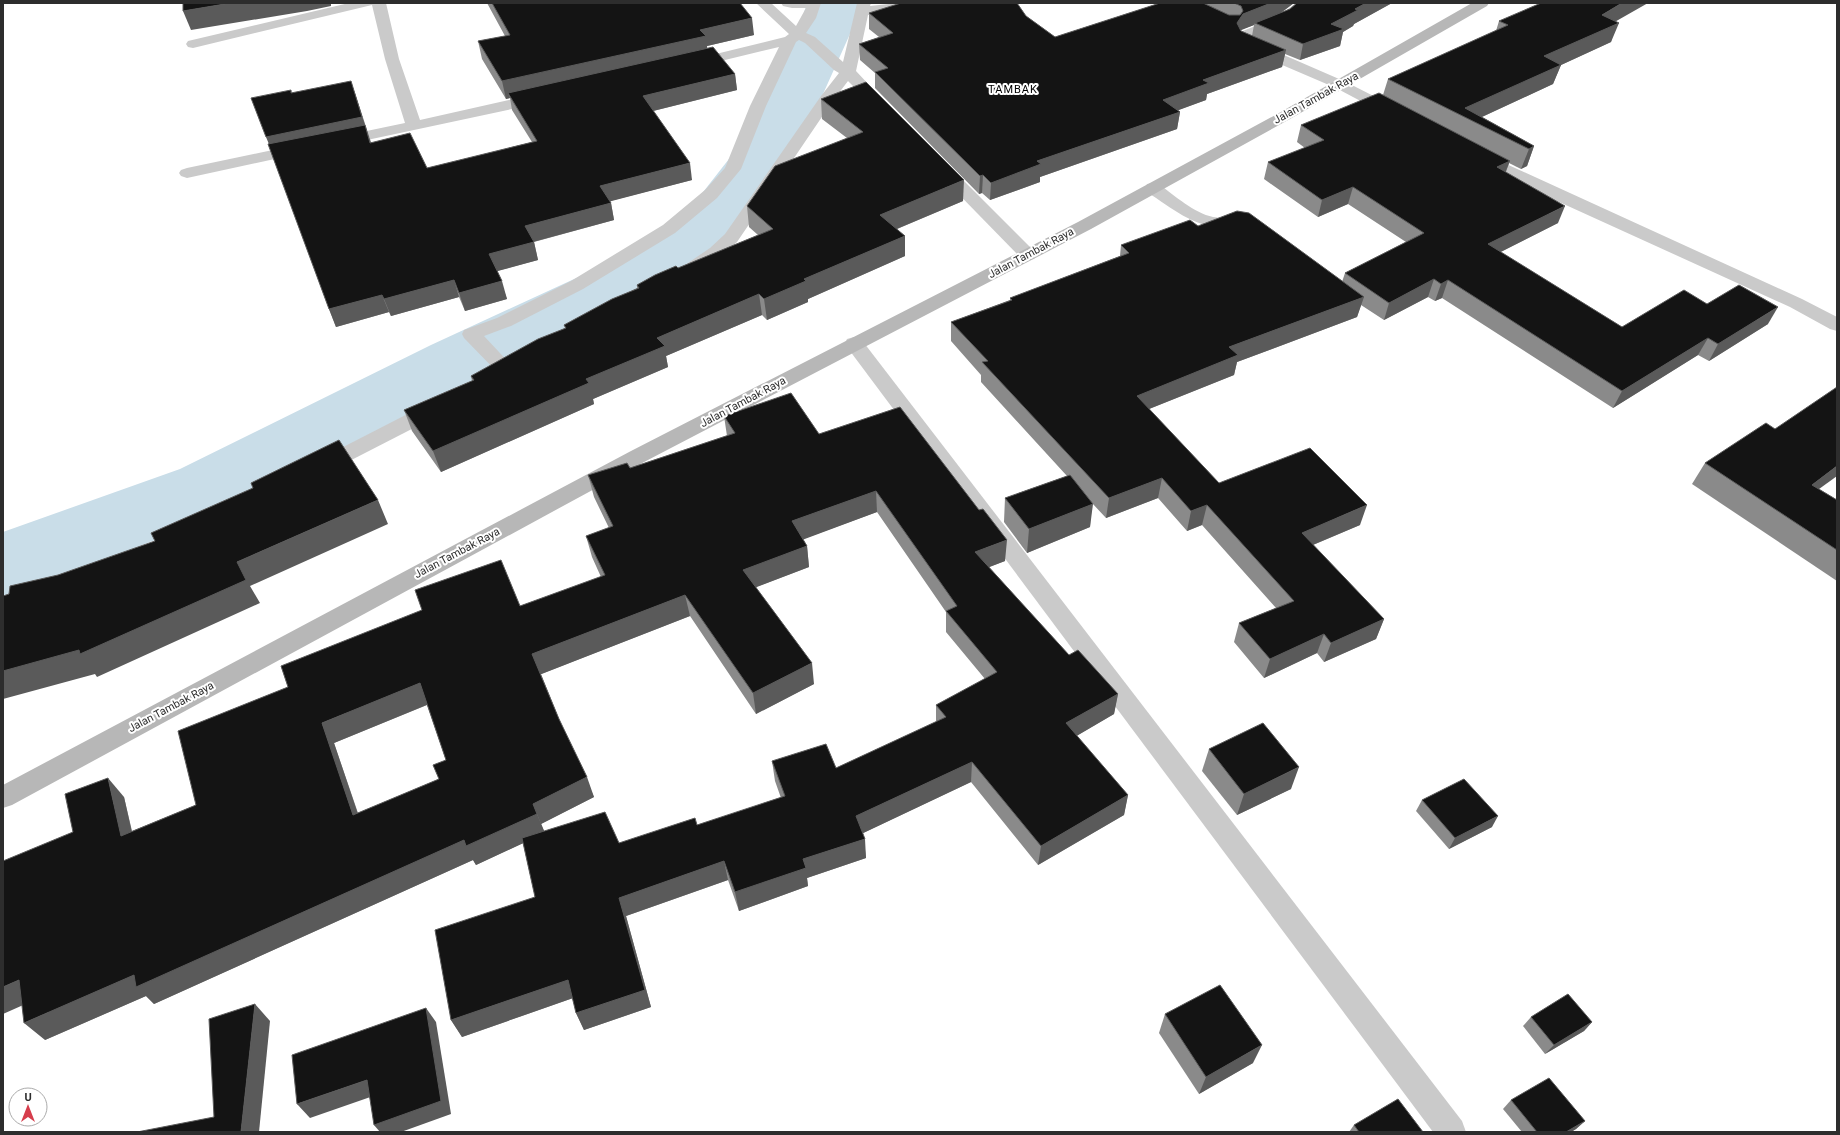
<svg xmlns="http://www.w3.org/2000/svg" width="1840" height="1135" font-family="Roboto,sans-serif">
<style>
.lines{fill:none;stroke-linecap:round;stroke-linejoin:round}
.river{fill:#c9dde8;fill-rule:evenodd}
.street{fill:#cacaca;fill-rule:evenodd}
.secondary{fill:#b7b7b7;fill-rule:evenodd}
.wall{fill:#8a8a8a;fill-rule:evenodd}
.shaded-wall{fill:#5a5a5a}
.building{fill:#141414;stroke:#5a5a5a;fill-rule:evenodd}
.labels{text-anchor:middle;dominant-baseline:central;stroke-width:4;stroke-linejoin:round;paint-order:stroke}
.far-quarter-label{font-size:11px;letter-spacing:1px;fill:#000;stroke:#fff}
.street-label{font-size:11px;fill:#2d2d2d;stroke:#fff}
</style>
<rect width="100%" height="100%" fill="#fff"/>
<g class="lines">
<path class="river" d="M807,3H861L854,25L796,154L735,238L633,304L483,379L236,509L33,587L3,597V532L180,469L431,345L585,274L689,210L736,150L800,25Z"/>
<g class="street">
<path d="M349,3H386L399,59L420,120L540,93L545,95L548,98L545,101L540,103L339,146L333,144L331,141L333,138L405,123L385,59L372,5L193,48L188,47L186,44L188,41Z"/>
<path d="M756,3H771L796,26L806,8H792L783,6L781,3H821L816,18L806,33L815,37L843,62L857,3H871L870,6L898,3H944L942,6L937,7L868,15L856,71L885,102L888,105L885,108L880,110L875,108L848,81L832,102L737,242C725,253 702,277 685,273L682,269L685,265L710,248L725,234L821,96L839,73L834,70L805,43L799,40L796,42L766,106L741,169L717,198L675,233L583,289L511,326L484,336L516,370L513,374L506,376L499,374L464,338L462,334L464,330L497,318L571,281L663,225L705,190L725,168L750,106L779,47L692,68L687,67L685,64L687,61L785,37L789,34Z"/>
<path d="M1296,3H1312L1286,24L1251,38L1249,40L1346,82L1399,109L1401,112L1399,115L1393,117L1387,115L1336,88L1238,46L1235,40L1240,32L1276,18Z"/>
<path d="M301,144L307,146L309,149L307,152L187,178L181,176L179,173L181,170L187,168Z"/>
<path d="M1480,152L1802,299L1837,317V331L1830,329L1790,307L1513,181L1474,160L1472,157L1474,154Z"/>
<path d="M942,163L948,165L1034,251L1037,255L1034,259L1028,260L1022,259L936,171L934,168L936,165Z"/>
<path d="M1153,183L1159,184C1175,196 1194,213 1213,217C1224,219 1235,218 1245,220L1248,224L1245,228C1238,229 1231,229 1224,228C1192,226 1173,209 1147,192L1145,188L1147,184Z"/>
<path d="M854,337L861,339L1462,1121L1466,1132H1433L847,347L845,343L847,339Z"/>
<path d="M434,402L441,404L444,409L441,414L328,472L321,474L314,472L311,467L314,462L427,404Z"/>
</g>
<path class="secondary" d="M1472,3H1489L1487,6L1290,119L1091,229L646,461L12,805L3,808V785L631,451L1078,222L1279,113Z"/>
</g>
<g class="wall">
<path d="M487,3H740L754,35L707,46V48L735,74L737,90L653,111L692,180L610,201L611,203L614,220L534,242L538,260L497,271L507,299L465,311L459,297L391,316L389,312L336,327L329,309L269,144L291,90L292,93H355L371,142L427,168L532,142L512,110L510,98L506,99L482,59L478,41L505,36Z"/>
<path d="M1160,3H1294L1281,13L1290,9L1297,3H1392L1354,24L1353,26L1343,32L1340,46L1300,60L1285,54L1282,67L1207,94L1206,100L1178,110L1180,112L1177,129L1040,177V182L990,200L982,193L979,194L875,88V73L860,60L859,44L879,37L869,29V13L1026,16L1055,37ZM1254,25L1252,36L1240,30Z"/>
<path d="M1499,21H1616L1611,42L1561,65L1553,84L1482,117L1534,146L1527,166L1521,169L1509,163L1506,172L1558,223L1500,252L1622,327L1707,304L1768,324L1709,361L1698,355L1613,408L1442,298L1435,301L1428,297L1384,320L1361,305L1357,317L1237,362L1234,375L1149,409L1219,483L1360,525L1313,545L1384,619L1376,639L1324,662L1317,653L1264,678L1234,642L1239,623L1276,608L1202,525L1187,531L1158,498L1106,518L1092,503L1090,527L1027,553L1004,522L1005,498L1067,476L981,382V375L951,341V322L1010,300V298L1120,256L1121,245L1198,226L1342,282L1345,273L1406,242L1348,204L1318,217L1264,179L1268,162L1305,148L1297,142L1301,125L1383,95L1388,79L1496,31Z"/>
<path d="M821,99L963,201L897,229L905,256L808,299V302L767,320L762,315L666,356L668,367L593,399L594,404L441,472L412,431L404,410L472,381L471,376L565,328L564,325L637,288V285L758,235L749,227L747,206L847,138L822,119Z"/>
<path d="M724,416L819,434L1005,561L989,567L1069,655L1118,694L1114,714L1076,736L1128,795L1124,815L1038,865L971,782L863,833L866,858L807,878L808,886L739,911L728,880L626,916L651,1007L584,1030L576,1013L573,998L462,1037L451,1020L535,897L523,843L476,865L473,860L154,1004L146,996L45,1040L73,832L124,797L132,831L196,805L520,606L601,577L592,557L586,536L609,528L594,497L588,475L630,468L727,436ZM877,512L946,612V632L985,679L936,705V722L836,768L772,761L775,781L781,798L697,825L619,843L544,831L541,824L594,797L559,719L541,674L690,616L756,714L814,684L756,587L809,567L807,546L803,539ZM427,705L446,760L439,779L358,813L334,743Z"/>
<path d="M1705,463L1819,489L1837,500V581L1692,484Z"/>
<path d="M1209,749L1291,789L1237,815L1202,771Z"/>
<path d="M1422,800L1492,827L1449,849L1416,811Z"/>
<path d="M1165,1014L1253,1063L1199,1094L1159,1033Z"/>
<path d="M1531,1017L1592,1022L1584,1031L1545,1054L1523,1026Z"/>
<path d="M1511,1100L1585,1121L1576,1129L1571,1132H1522L1503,1109Z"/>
<path d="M1354,1125L1423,1132H1349Z"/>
</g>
<g class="shaded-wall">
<path d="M231,3H331V6L307,11L191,30L183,11Z"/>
<path d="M1271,3H1294L1275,17L1255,23L1254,25L1239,31L1237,23L1243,14Z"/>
<path d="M1366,3H1392L1354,24L1353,26L1343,32L1340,46L1300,60L1303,44L1331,24L1355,9Z"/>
<path d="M1622,3H1648L1597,32L1619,23L1611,42L1561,65L1553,84L1473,121L1465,108L1544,56L1602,15Z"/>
<path d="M752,18L754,35L707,46L708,54L508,93L510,98L506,99L502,81L700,30Z"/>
<path d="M1286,50L1282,67L1207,94L1206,100L1160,117L1163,100L1203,80Z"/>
<path d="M735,74L737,90L645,113L643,96Z"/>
<path d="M351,81L376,160L271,149L266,137Z"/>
<path d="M1180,112L1177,129L1040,177V182L990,200L991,183L1037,161Z"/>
<path d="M1534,146L1527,166L1521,169L1529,149Z"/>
<path d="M1510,161L1503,178L1497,167Z"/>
<path d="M690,163L692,180L604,203L600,186Z"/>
<path d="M983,175L982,193L979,194L980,176Z"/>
<path d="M964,180L963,201L880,236V215Z"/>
<path d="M1353,187L1348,204L1318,217L1322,200Z"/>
<path d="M611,203L614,220L529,243L525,226Z"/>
<path d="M1565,206L1558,223L1481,262L1488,244Z"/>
<path d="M905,236V256L808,299V302L767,320L764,299L804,279Z"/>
<path d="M534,242L538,260L494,272L489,254Z"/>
<path d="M1434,279L1428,297L1384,320L1389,303Z"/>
<path d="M454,280L459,297L391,316L384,299Z"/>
<path d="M1448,280L1442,298L1435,301L1441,284Z"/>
<path d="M502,281L507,299L465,311L459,293Z"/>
<path d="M759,294L762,315L666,356L668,367L593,399L594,404L441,472L433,451L586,379L657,338Z"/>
<path d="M382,295L389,312L336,327L329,309Z"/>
<path d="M1364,297L1357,317L1237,362L1234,375L1134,415L1137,396L1229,347Z"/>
<path d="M1778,307L1768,324L1709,361L1718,344Z"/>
<path d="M1708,338L1698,355L1613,408L1622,391Z"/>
<path d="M1837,466V476L1797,505L1812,485Z"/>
<path d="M1162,478L1158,498L1106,518L1109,498Z"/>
<path d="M876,491L877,512L794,543L792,521Z"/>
<path d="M378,500L388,524L250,586L260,603L97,677L95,674L3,699V671L237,562Z"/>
<path d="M1093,504L1090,527L1027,553L1029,529Z"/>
<path d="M1207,505L1202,525L1187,531L1191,511Z"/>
<path d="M1367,505L1360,525L1296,552L1302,533Z"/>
<path d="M1007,540L1005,561L974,573L975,552Z"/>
<path d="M807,546L809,567L746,591L743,570Z"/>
<path d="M685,595L690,616L539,675L532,654Z"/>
<path d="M1384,619L1376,639L1324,662L1331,643Z"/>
<path d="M1324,634L1317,653L1264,678L1270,659Z"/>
<path d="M812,663L814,684L756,714L753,693Z"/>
<path d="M420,683L429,704L334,743L365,835L353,815L322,723Z"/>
<path d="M1118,694L1114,714L1063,744L1066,723Z"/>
<path d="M972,762L971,782L857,836L856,816Z"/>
<path d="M1299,767L1291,789L1237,815L1244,794Z"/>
<path d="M587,777L594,797L541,824L533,804Z"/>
<path d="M108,778L124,797L137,855L121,836Z"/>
<path d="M1128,795L1124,815L1038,865L1041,846Z"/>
<path d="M537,814L545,833L476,865L473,860L154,1004L146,996L45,1040L24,1023L134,975L464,840Z"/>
<path d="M1498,816L1492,827L1449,849L1455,838Z"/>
<path d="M865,839L866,858L807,878L808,886L739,911L735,892L803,859Z"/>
<path d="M724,861L728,880L626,916L651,1007L584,1030L576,1013L619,898Z"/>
<path d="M19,980L39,998L3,1014V987Z"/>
<path d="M568,980L576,997L462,1037L451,1020Z"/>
<path d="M255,1004L270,1021L259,1132H241Z"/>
<path d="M426,1008L436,1022L451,1114L401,1132H380L374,1125Z"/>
<path d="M1592,1022L1584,1031L1545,1054L1554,1045Z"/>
<path d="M1262,1045L1253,1063L1199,1094L1206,1077Z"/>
<path d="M367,1080L379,1094L310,1118L297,1104Z"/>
<path d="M1585,1121L1576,1129L1571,1132H1566Z"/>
</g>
<g class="building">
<path d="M183,3H231L183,11Z"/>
<path d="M492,3H740L752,18L700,30L706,36L502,81L478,41L510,35Z"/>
<path d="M901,3H1017L1026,16L1055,37L1160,3H1203L1229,15H1240L1243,11L1241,6L1234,3H1271L1243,14L1237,23L1241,31L1286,50L1203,80L1209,83L1163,100L1180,112L1037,161L1041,164L991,183L983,175L980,176L875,72L888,68L859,44L893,33L869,13Z"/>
<path d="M1297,3H1366L1355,9L1358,10L1331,24L1344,29L1303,44L1255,23L1290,9Z"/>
<path d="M1541,3H1622L1602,15L1619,23L1544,56L1561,65L1465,108L1534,146L1529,149L1388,79L1508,25L1499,21Z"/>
<path d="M713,47L735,74L643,96L690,163L600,186L611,203L525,226L534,242L489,254L502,281L459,293L454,280L384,299L382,295L329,309L268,144L365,125L370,143L410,133L427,168L537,141L508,93Z"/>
<path d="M351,81L362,117L266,137L251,98L291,90V93Z"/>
<path d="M866,82L964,180L880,215L905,236L804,279L806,281L764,299L759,294L657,338L665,346L586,379L589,383L433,451L404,410L474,380L471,376L538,339L566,328L564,325L612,299L639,288L637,285L655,275L676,266L678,268L773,229L747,206L775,166L863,132L821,99Z"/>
<path d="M1379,93L1510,161L1497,167L1565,206L1488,244L1622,327L1684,290L1707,304L1739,285L1778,307L1718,344L1708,338L1622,391L1448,280L1441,284L1434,279L1389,303L1345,273L1424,233L1353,187L1322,200L1268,162L1324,140L1301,125Z"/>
<path d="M1237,211L1249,213L1364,297L1229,347L1238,355L1137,396L1219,483L1310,448L1367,505L1302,533L1384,619L1331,643L1324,634L1270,659L1239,623L1294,601L1207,505L1191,511L1162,478L1109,498L982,362L988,361L951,322L1012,300L1010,298L1129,253L1121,245L1190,220L1198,226Z"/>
<path d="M1837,387V466L1812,485L1837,500V550L1705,463L1766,423L1775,429Z"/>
<path d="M791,393L819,434L900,407L979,510L983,509L1007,540L975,552L1069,655L1078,650L1118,694L1066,723L1128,795L1041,846L972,762L856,816L865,839L803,859L806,868L735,892L724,861L619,898L645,990L576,1013L568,980L451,1020L435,930L535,897L522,838L605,812L619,843L695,818L697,825L785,796L772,761L826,744L836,768L946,717L936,705L997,672L946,611L957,606L876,491L792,521L807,546L743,570L812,663L753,693L685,595L532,654L559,719L587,777L533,804L537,814L466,846L464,840L136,987L134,975L24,1023L19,980L3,987V861L73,832L65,794L108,778L121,836L196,805L178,731L288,687L281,666L422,610L415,590L501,560L520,606L605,575L586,536L613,526L588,475L627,463L630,468L735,433L724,416ZM420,683L446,760L433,765L439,779L353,815L322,723Z"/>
<path d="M339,440L378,500L237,562L246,580L80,654L79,650L3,671V596L9,594L10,586L58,575L155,541L151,533L253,488L251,483Z"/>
<path d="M1070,475L1093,504L1029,529L1005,498Z"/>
<path d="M1263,723L1299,767L1244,794L1209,749Z"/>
<path d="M1464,779L1498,816L1455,838L1422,800Z"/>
<path d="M1220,985L1262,1045L1206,1077L1165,1014Z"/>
<path d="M1568,994L1592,1022L1554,1045L1531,1017Z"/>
<path d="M255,1004L241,1132H137L214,1117L209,1019Z"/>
<path d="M426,1008L441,1101L374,1125L367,1080L297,1104L292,1055Z"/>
<path d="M1549,1078L1585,1121L1566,1132H1537L1511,1100Z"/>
<path d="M1398,1099L1423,1132H1359L1354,1125Z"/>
</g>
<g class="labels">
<g class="far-quarter-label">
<text x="1013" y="89">TAMBAK</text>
</g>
<g class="street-label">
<text transform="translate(1316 98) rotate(-29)">Jalan Tambak Raya</text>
<text transform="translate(1031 253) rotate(-28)">Jalan Tambak Raya</text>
<text transform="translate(743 402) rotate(-28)">Jalan Tambak Raya</text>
<text transform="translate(457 553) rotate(-28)">Jalan Tambak Raya</text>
<text transform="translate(171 707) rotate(-28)">Jalan Tambak Raya</text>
</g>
</g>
<rect width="1840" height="1135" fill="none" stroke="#2d2d2d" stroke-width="8"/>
<g transform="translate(28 1107)"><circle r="19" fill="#ffffff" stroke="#ababab"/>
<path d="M0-3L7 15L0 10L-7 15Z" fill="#d63d4c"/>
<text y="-6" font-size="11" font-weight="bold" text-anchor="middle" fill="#2d2d2d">U</text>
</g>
</svg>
